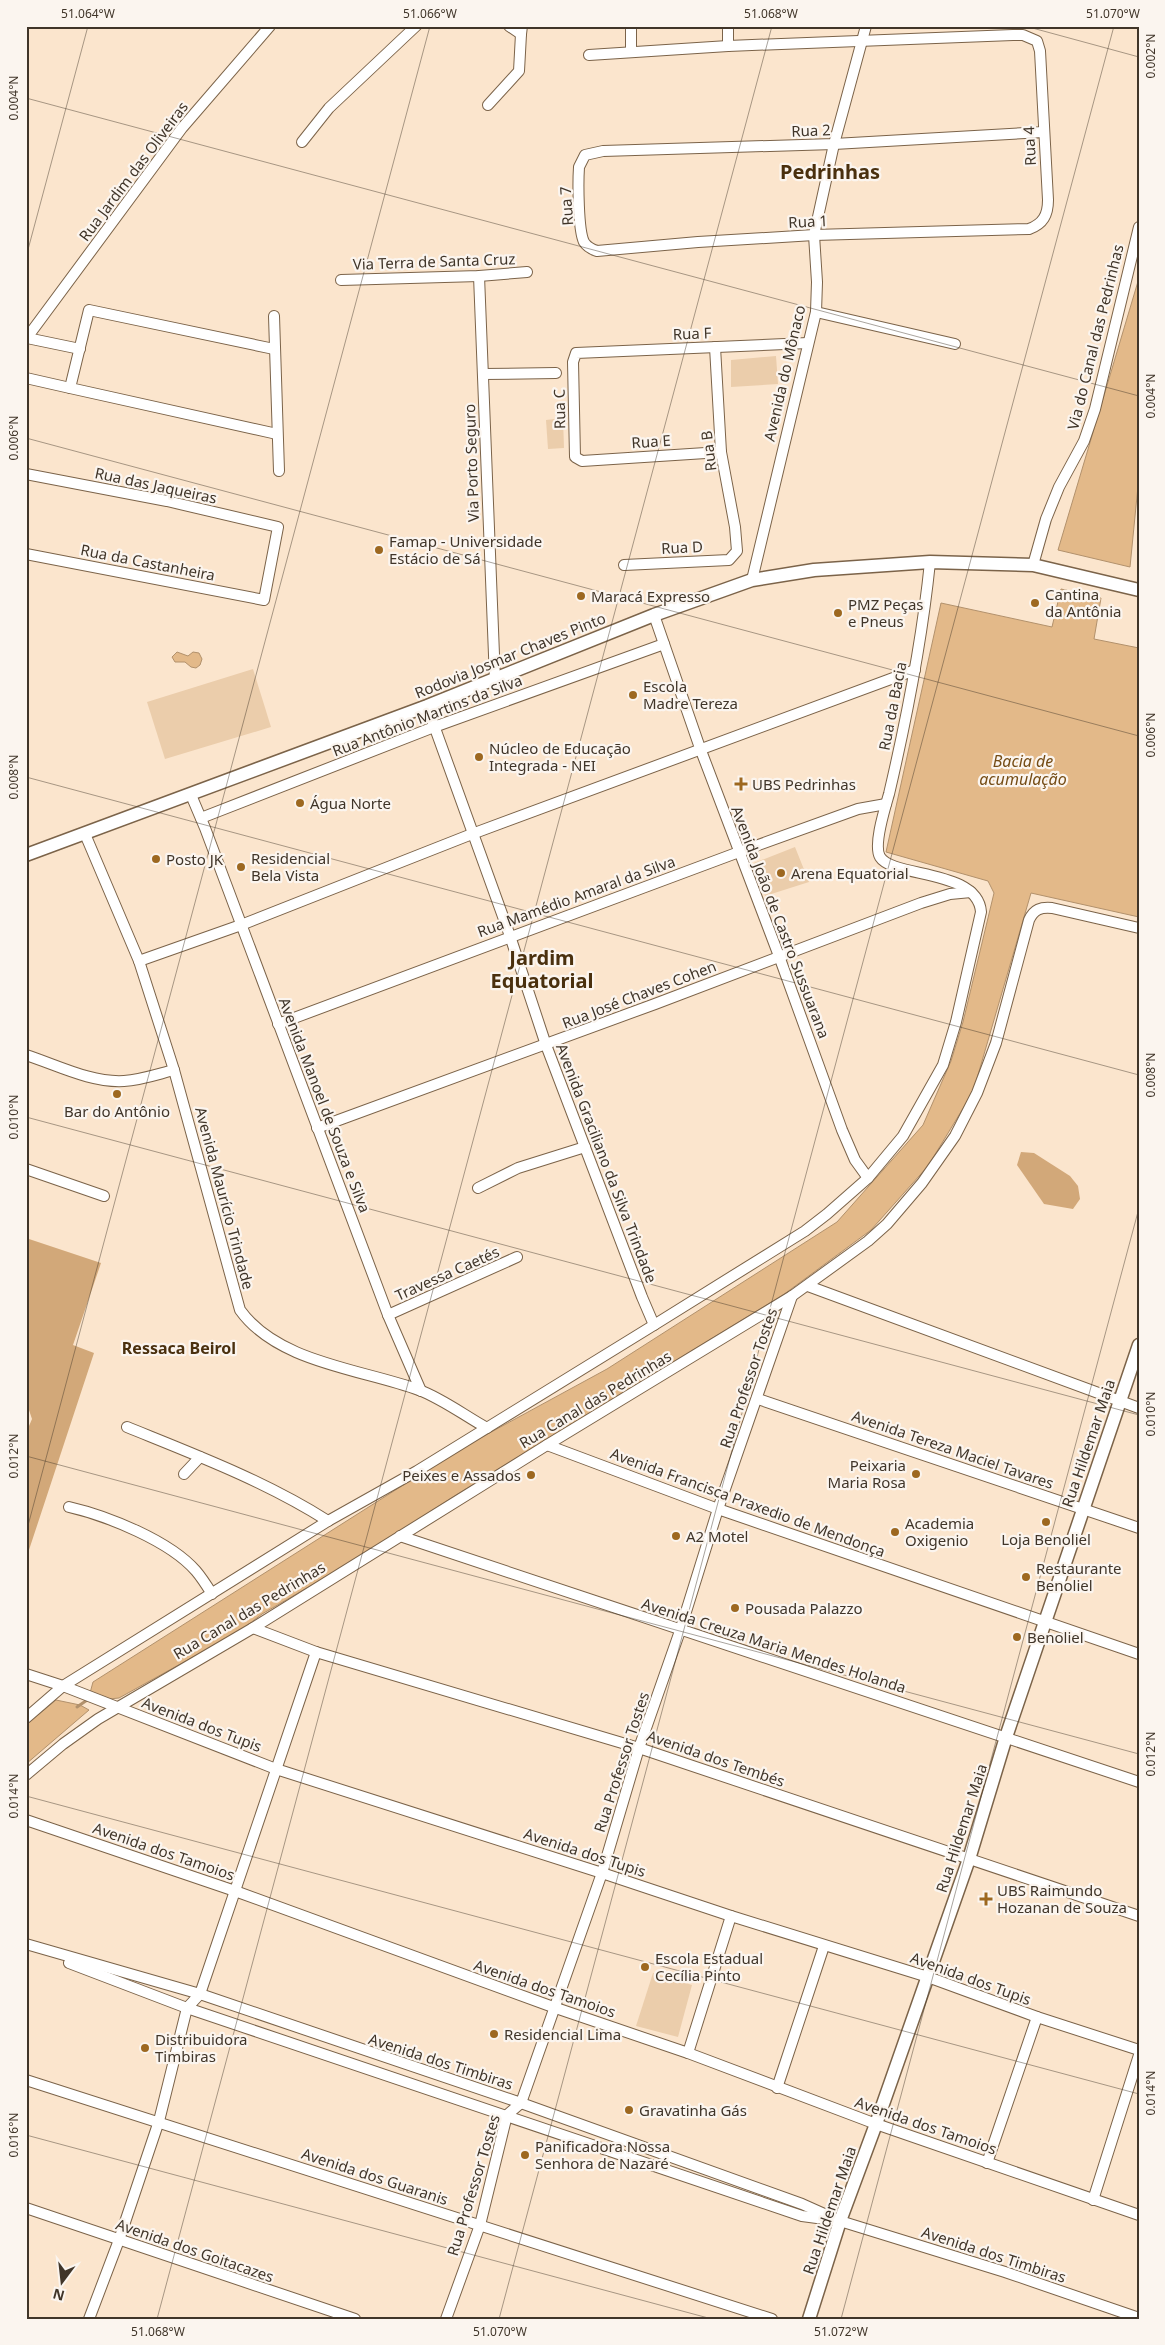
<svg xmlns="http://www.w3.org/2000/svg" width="1165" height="2345" font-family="'Noto Sans',sans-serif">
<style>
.green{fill:#ebcdab}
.forest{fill:#d2a879}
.water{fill:#e3b989;stroke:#b2916c}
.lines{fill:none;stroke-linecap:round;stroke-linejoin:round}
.stream{stroke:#b2916c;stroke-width:3}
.minor-casing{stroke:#7b6349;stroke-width:12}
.major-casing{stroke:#7b6349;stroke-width:15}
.minor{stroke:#fff;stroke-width:10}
.major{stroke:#fff;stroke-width:12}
.ticks{fill:none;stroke:#403529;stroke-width:1;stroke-opacity:0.45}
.poi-dot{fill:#9d6820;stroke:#fbf5ef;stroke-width:2}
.labels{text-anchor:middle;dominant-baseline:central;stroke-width:4.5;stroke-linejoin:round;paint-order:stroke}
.street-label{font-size:15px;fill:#403529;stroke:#fbf5ef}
.poi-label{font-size:15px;fill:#403529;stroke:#fbf5ef;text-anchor:start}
.water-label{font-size:16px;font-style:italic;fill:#754c15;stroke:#fbf5ef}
.neighbourhood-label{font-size:16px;font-weight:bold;fill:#4a300e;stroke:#fbf5ef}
.district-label{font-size:20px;font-weight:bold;fill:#4a300e;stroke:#fbf5ef}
.neatline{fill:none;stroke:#403529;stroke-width:2}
.ticks-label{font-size:12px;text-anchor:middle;fill:#403529}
</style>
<rect width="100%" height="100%" fill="#fbe5cd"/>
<g class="green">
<path d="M776,356L778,384L731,387V360Z"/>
<path d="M563,418L564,448L548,449L546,420Z"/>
<path d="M253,669L271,727L165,759L147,702Z"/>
<path d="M795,847L809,882L765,896L754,863Z"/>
<path d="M653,1973L692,1985L678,2037L636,2026Z"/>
</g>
<g class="forest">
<path d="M1021,1152L1034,1153L1070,1176L1078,1186L1080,1199L1073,1209L1044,1204L1017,1165Z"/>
<path d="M26,1238L101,1263L73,1345L94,1353L26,1559V1433L32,1419L26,1401Z"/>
</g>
<g class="water">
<path d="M1139,278V476L1130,567L1058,550Z"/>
<path d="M1061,589L1101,598L1094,639L1139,648V917L1031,893L973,1092L928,1166L871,1230L783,1295L456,1495L355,1560L262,1614L240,1631L119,1698L109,1699L90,1693L93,1682L460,1449L607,1369L837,1222L923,1125L951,1061L963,1022L994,893L988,881L886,852L941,603L1052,627Z"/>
<path d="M177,652L188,656L193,652L199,653L202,659L200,665L196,668L191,667L185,662H175L172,657Z"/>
<path d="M56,1700L80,1705L89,1710L26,1764V1725Z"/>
</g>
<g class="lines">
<path class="stream" d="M77,1707L90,1698"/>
<g class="minor-casing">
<g id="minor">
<path d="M509,26L521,34L522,26"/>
<path d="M631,26V52"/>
<path d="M728,46V26"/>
<path d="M589,55L728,46L1013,35H1023L1037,41L1040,51L1048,200C1048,215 1043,224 1029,229L814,235L698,242L597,251C591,249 587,247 584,242C578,230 578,182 579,167L585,155L603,151L834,144L1043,132"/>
<path d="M488,105L519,71L521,34"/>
<path d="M302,142L329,108L416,26"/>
<path d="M479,276L495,680"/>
<path d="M341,280L479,276L527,272"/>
<path d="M816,312L955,344"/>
<path d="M274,316L279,471"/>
<path d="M27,338L80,349"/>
<path d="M26,339L182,128L270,26"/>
<path d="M274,349L89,310L70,388L277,434"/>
<path d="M483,374L556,373"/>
<path d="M26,378L70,388"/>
<path d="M721,452L582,461L575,457L573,362L576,353L808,343"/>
<path d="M26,474L167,501L278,527L264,600L26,554"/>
<path d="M624,565L729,560L737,551L735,527L721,452L715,347"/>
<path d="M1033,565L1046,519L1059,487L1084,441L1095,409L1139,227"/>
<path d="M752,580L816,312L817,282L814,235L834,144L866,26"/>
<path d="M654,615L700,748L779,956L842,1130L855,1160L868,1178"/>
<path d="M427,706L510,936L546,1045L642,1297L654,1325"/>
<path d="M191,795L205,828L388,1315L421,1391"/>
<path d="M201,818L434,727L664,644"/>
<path d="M85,834L139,961L174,1070L240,1310C278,1363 362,1369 419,1390C443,1399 465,1416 487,1428"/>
<path d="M139,961L241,925L472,834L915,670"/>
<path d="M278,1024L739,852L858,809L886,804"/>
<path d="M26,1055C57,1065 91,1083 124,1081C141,1080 158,1074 174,1070"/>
<path d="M317,1128L655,1004L921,903L950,894L971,892"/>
<path d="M26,1169L104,1196"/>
<path d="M478,1188L518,1168L585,1147"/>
<path d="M808,1286L1139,1408"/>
<path d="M388,1315L517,1257"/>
<path d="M758,1399L1139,1528"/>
<path d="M127,1427C196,1455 265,1481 328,1521"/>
<path d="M547,1445L718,1509L1139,1654"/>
<path d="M184,1474L200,1457"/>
<path d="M69,1507C108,1516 170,1541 196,1571C202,1578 207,1586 212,1594"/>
<path d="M400,1536L1139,1782"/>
<path d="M253,1628L316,1652L639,1748L1139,1916"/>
<path d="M26,1674L63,1686L276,1769L602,1873L731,1916L928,1977L1037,2017L1139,2050"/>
<path d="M26,1718L63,1686L328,1521L417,1471L654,1325L805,1231L827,1214L868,1178L903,1136L943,1065L956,1022L981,912C978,869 893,878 880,857C873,845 885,808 889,794C907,717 922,641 930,562"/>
<path d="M26,1775L63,1744L98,1719L253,1628L547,1445L792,1296L868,1241L887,1224L922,1183L955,1136L977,1093L996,1043L1029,920C1034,909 1041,907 1052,908L1139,928"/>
<path d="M26,1820L235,1891L553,2007L688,2053L876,2124L1139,2215"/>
<path d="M26,1944L200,1994L521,2103L802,2204L840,2221L1005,2272L1139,2318"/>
<path d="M69,1963L187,2008L802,2216L832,2220"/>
<path d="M688,2053L731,1916"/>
<path d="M26,2080L772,2319"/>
<path d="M777,2088L824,1946"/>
<path d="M987,2163L1037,2017"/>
<path d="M1093,2200L1139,2055"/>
<path d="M26,2208L355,2319"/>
<path d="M89,2319L119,2240L159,2121L187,2008L200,1994L316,1652"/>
<path d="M446,2319L480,2225L507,2115L521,2103L602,1873L639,1748L680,1631L718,1509L792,1296"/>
</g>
</g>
<g class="major-casing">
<g id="major">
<path d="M26,855L427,706L654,615L752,580L814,570L930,562L1033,565L1139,590"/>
<path d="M809,2319L840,2221L876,2124L969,1859L1006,1737L1139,1345"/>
</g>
</g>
<use href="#minor" class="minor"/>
<use href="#major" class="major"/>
</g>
<path class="ticks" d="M1025,26L1139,57M26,98L1139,396M26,257L88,26M26,438L1139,736M26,777L1139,1075M26,1117L1139,1415M26,1456L1139,1754M26,1533L430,26M26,1796L1139,2094M26,2135L712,2319M157,2319L772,26M499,2319L1114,26M841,2319L1139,1208"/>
<g class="poi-dot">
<circle cx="379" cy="550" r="5"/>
<circle cx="581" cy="596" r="5"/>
<circle cx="1035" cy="603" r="5"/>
<circle cx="838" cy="613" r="5"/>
<circle cx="633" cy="695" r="5"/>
<circle cx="479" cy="757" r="5"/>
<path d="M738.5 776.5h5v5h5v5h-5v5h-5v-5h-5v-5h5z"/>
<circle cx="300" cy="803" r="5"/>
<circle cx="156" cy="859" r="5"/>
<circle cx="241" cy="867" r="5"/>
<circle cx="781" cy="873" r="5"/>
<circle cx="117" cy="1094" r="5"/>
<circle cx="916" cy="1474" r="5"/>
<circle cx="531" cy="1475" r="5"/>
<circle cx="1046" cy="1522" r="5"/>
<circle cx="895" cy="1532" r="5"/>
<circle cx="676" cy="1536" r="5"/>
<circle cx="1026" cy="1577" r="5"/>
<circle cx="735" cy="1608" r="5"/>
<circle cx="1017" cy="1637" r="5"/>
<path d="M983.5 1891.5h5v5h5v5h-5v5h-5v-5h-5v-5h5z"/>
<circle cx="645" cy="1967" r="5"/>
<circle cx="494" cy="2034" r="5"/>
<circle cx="145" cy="2048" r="5"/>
<circle cx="629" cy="2110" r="5"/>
<circle cx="525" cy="2155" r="5"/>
</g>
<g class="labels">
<g class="street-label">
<text transform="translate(811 130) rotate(-2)">Rua 2</text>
<text transform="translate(1029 146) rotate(-93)">Rua 4</text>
<text transform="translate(133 171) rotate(-53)">Rua Jardim das Oliveiras</text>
<text transform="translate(566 206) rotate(-94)">Rua 7</text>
<text transform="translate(808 221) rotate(-3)">Rua 1</text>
<text transform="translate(434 261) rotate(-2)">Via Terra de Santa Cruz</text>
<text transform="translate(692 333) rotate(-2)">Rua F</text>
<text transform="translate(1095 337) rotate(-76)">Via do Canal das Pedrinhas</text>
<text transform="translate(784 373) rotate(-77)">Avenida do Mônaco</text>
<text transform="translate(559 409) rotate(-91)">Rua C</text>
<text transform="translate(651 441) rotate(-4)">Rua E</text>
<text transform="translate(708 451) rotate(-97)">Rua B</text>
<text transform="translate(471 463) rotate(-92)">Via Porto Seguro</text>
<text transform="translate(156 485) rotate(12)">Rua das Jaqueiras</text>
<text transform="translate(682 547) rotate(-3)">Rua D</text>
<text transform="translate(148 562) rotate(11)">Rua da Castanheira</text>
<text transform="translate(510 655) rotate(-22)">Rodovia Josmar Chaves Pinto</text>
<text transform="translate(892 706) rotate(-79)">Rua da Bacia</text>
<text transform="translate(427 715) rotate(-21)">Rua Antônio Martins da Silva</text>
<text transform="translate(576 896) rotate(-20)">Rua Mamédio Amaral da Silva</text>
<text transform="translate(781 922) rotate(69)">Avenida João de Castro Sussuarana</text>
<text transform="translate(639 994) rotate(-21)">Rua José Chaves Cohen</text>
<text transform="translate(325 1105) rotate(69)">Avenida Manoel de Souza e Silva</text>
<text transform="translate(607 1163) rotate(69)">Avenida Graciliano da Silva Trindade</text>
<text transform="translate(225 1198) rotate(75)">Avenida Maurício Trindade</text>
<text transform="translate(447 1273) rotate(-24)">Travessa Caetés</text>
<text transform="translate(748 1378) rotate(-71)">Rua Professor Tostes</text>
<text transform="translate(595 1399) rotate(-31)">Rua Canal das Pedrinhas</text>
<text transform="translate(1088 1443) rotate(-71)">Rua Hildemar Maia</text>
<text transform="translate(953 1449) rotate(19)">Avenida Tereza Maciel Tavares</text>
<text transform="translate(748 1502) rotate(20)">Avenida Francisca Praxedio de Mendonça</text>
<text transform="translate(249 1610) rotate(-31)">Rua Canal das Pedrinhas</text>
<text transform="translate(774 1645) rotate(18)">Avenida Creuza Maria Mendes Holanda</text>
<text transform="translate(202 1724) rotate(21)">Avenida dos Tupis</text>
<text transform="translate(716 1758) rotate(19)">Avenida dos Tembés</text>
<text transform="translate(621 1762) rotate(-72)">Rua Professor Tostes</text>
<text transform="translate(961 1828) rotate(-72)">Rua Hildemar Maia</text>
<text transform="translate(164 1851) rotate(19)">Avenida dos Tamoios</text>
<text transform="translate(585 1852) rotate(18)">Avenida dos Tupis</text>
<text transform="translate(971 1978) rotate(20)">Avenida dos Tupis</text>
<text transform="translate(545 1988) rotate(19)">Avenida dos Tamoios</text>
<text transform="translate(441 2061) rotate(18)">Avenida dos Timbiras</text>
<text transform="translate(926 2125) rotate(19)">Avenida dos Tamoios</text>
<text transform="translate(375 2176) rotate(18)">Avenida dos Guaranis</text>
<text transform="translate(473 2185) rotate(-73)">Rua Professor Tostes</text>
<text transform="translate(829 2210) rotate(-71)">Rua Hildemar Maia</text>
<text transform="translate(195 2250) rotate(19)">Avenida dos Goitacazes</text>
<text transform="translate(994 2254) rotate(18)">Avenida dos Timbiras</text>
</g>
<g class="poi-label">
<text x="389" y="541">Famap - Universidade<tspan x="389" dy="17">Estácio de Sá</tspan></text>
<text x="1045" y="594">Cantina<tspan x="1045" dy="17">da Antônia</tspan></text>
<text x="591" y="596">Maracá Expresso</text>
<text x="848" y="604">PMZ Peças<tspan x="848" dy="17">e Pneus</tspan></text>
<text x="643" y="686">Escola<tspan x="643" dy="17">Madre Tereza</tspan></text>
<text x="489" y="748">Núcleo de Educação<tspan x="489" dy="17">Integrada - NEI</tspan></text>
<text x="752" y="784">UBS Pedrinhas</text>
<text x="310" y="803">Água Norte</text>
<text x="251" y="858">Residencial<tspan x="251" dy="17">Bela Vista</tspan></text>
<text x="166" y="859">Posto JK</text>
<text x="791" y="873">Arena Equatorial</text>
<text x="117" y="1111" text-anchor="middle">Bar do Antônio</text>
<text x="906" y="1465" text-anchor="end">Peixaria<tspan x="906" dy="17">Maria Rosa</tspan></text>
<text x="521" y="1475" text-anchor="end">Peixes e Assados</text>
<text x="905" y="1523">Academia<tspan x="905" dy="17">Oxigenio</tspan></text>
<text x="686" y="1536">A2 Motel</text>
<text x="1046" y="1539" text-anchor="middle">Loja Benoliel</text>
<text x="1036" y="1568">Restaurante<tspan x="1036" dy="17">Benoliel</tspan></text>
<text x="745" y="1608">Pousada Palazzo</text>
<text x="1027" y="1637">Benoliel</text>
<text x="997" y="1890">UBS Raimundo<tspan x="997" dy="17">Hozanan de Souza</tspan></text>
<text x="655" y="1958">Escola Estadual<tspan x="655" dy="17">Cecília Pinto</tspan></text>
<text x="504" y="2034">Residencial Lima</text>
<text x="155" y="2039">Distribuidora<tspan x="155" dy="17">Timbiras</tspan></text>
<text x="639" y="2110">Gravatinha Gás</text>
<text x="535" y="2146">Panificadora Nossa<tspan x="535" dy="17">Senhora de Nazaré</tspan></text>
</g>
<g class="water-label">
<text x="1023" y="761">Bacia de<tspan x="1023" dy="18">acumulação</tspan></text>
</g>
<g class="neighbourhood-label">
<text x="179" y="1348">Ressaca Beirol</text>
</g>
<g class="district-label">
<text x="830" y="171">Pedrinhas</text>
<text x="542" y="957">Jardim<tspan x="542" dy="23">Equatorial</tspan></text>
</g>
</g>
<rect width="1165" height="2345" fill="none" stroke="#fbf5ef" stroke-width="55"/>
<g transform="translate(62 2282) rotate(195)" stroke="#fbf5ef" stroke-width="4" paint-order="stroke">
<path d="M0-4L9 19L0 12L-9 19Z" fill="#403529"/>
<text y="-8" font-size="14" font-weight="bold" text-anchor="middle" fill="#403529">N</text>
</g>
<rect x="28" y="28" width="1110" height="2290" class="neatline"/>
<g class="ticks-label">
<text x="88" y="18">51.064°W</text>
<text x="430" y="18">51.066°W</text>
<text x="771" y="18">51.068°W</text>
<text x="1113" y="18">51.070°W</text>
<text transform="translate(1151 56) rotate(-90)" y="4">0.002°N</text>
<text transform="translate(14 98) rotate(-90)" y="4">0.004°N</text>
<text transform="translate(1151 396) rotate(-90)" y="4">0.004°N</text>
<text transform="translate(14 438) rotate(-90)" y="4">0.006°N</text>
<text transform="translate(1151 735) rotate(-90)" y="4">0.006°N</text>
<text transform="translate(14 777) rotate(-90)" y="4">0.008°N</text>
<text transform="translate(1151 1075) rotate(-90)" y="4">0.008°N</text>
<text transform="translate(14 1117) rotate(-90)" y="4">0.010°N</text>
<text transform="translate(1151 1414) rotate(-90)" y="4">0.010°N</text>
<text transform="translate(14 1456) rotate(-90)" y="4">0.012°N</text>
<text transform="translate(1151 1754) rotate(-90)" y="4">0.012°N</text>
<text transform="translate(14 1796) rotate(-90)" y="4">0.014°N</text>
<text transform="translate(1151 2093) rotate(-90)" y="4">0.014°N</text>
<text transform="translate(14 2135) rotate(-90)" y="4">0.016°N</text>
<text x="158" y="2336">51.068°W</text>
<text x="500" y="2336">51.070°W</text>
<text x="841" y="2336">51.072°W</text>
</g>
</svg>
